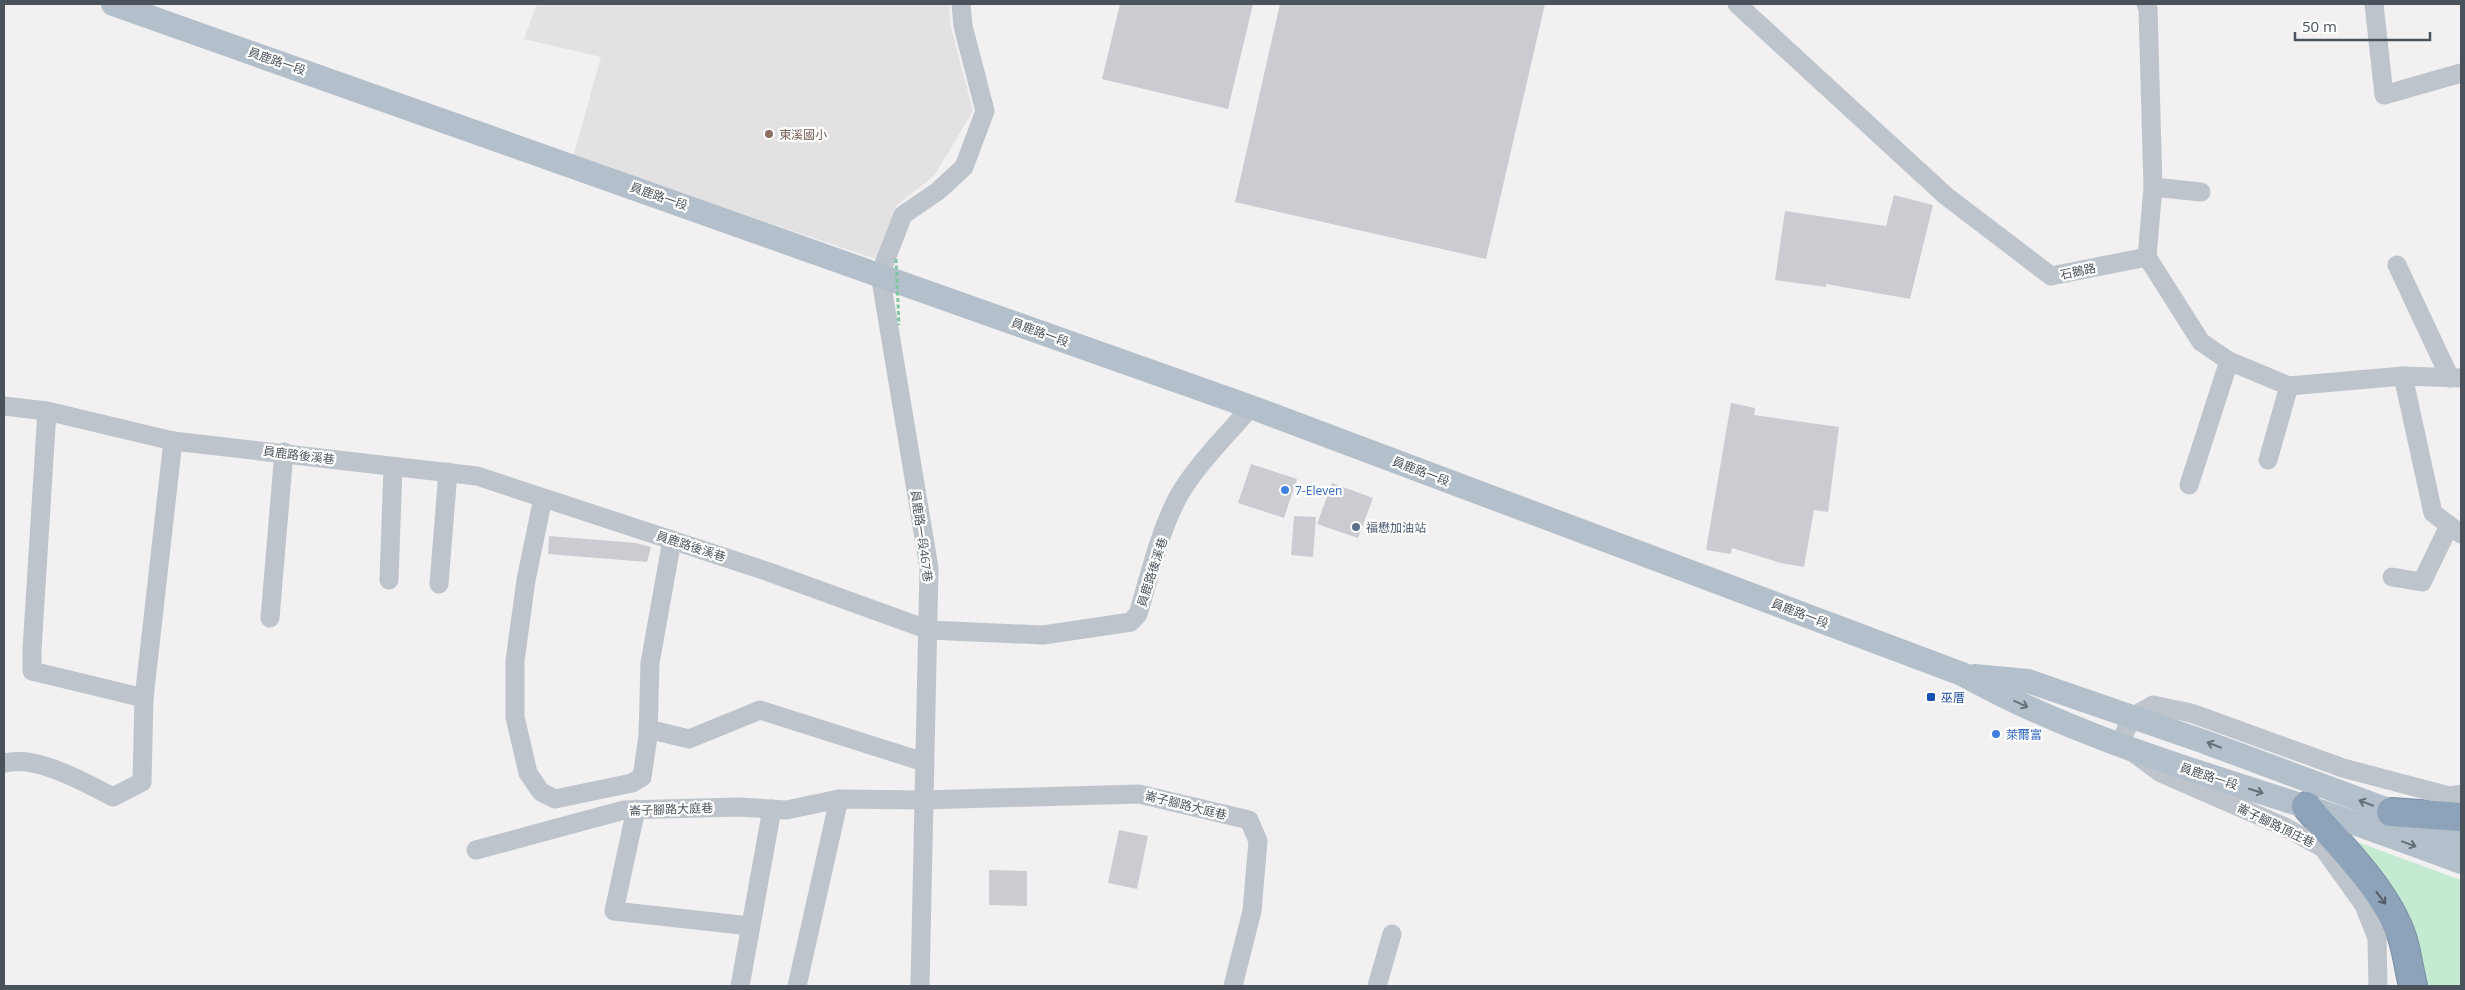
<svg xmlns="http://www.w3.org/2000/svg" width="2465" height="990" font-family="'Open Sans','Noto Sans TC',sans-serif">
<style>
.education{fill:#e3e1e1}
.green{fill:#c4ead2}
.building{fill:#cbccd2}
.lines{fill:none;stroke-linecap:round;stroke-linejoin:round}
.highway-casing{stroke:#798ea5;stroke-width:30}
.minor{stroke:#bdc4cb;stroke-width:19}
.major{stroke:#b3c0cb;stroke-width:24}
.highway{stroke:#8da3b9;stroke-width:28}
.path-bridge{stroke:#80c5a2;stroke-width:3;stroke-dasharray:4 2.5;stroke-linecap:butt}
.oneway{stroke:#646e77}
.oneway2{stroke:#515b64}
.education-dot{fill:#8d6e63;stroke:#fff;stroke-width:2}
.shop-dot{fill:#3f7fe0;stroke:#fff;stroke-width:2}
.service-dot{fill:#5c6f8a;stroke:#fff;stroke-width:2}
.transit-dot{fill:#1a4fb4;stroke:#fff;stroke-width:2}
.labels{text-anchor:middle;dominant-baseline:central;stroke-width:4.5;stroke-linejoin:round;paint-order:stroke}
.street-label{font-size:12px;fill:#4a535b;stroke:#fff}
.education-label{font-size:12px;fill:#785e54;stroke:#fff;text-anchor:start}
.shop-label{font-size:12px;fill:#366cbe;stroke:#fff;text-anchor:start}
.service-label{font-size:12px;fill:#4e5e75;stroke:#fff;text-anchor:start}
.transit-label{font-size:12px;fill:#164399;stroke:#fff;text-anchor:start}
</style>
<rect width="100%" height="100%" fill="#f2f0f0"/>
<path class="education" d="M537,4H949L951,27L973,111L934,176L897,205L876,259L573,157L601,57L524,39Z"/>
<path class="green" d="M2349,839L2461,880V986H2425Z"/>
<g class="building">
<path d="M1120,4H1253L1228,109L1102,79Z"/>
<path d="M1280,4H1545L1486,259L1235,202Z"/>
<path d="M1894,195L1933,205L1910,299L1826,284V287L1775,280L1785,211L1886,226Z"/>
<path d="M1731,403L1755,408L1754,415L1839,427L1828,512L1814,510L1804,567L1781,563L1732,548L1731,554L1706,550Z"/>
<path d="M1251,464L1297,479L1284,518L1238,503Z"/>
<path d="M1332,483L1373,498L1358,538L1317,524Z"/>
<path d="M1294,516L1316,517L1313,557L1291,555Z"/>
<path d="M549,536L636,543L651,547L647,562L548,554Z"/>
<path d="M1119,830L1148,836L1137,889L1108,883Z"/>
<path d="M989,870L1027,871V906L989,905Z"/>
</g>
<g class="lines">
<g class="highway-casing">
<g id="highway">
<path d="M2306,806C2338,844 2386,889 2402,937C2407,952 2409,970 2413,986"/>
<path d="M2391,812L2461,817"/>
</g>
</g>
<g class="minor">
<path d="M1737,4L1946,196L2051,276L2147,257L2201,342L2229,361L2289,386L2403,376L2461,378"/>
<path d="M2146,4L2148,9L2153,187L2147,257"/>
<path d="M2374,4L2384,95L2461,73"/>
<path d="M2153,187L2201,192"/>
<path d="M2397,265L2450,378"/>
<path d="M2403,376L2433,513L2461,534"/>
<path d="M4,406L47,411L173,441L477,476L766,571L929,630L1043,635L1131,622L1138,614C1150,575 1159,533 1178,497C1197,464 1226,436 1251,407"/>
<path d="M47,411L32,650V671L144,698"/>
<path d="M2268,460L2289,386"/>
<path d="M2189,485L2229,361"/>
<path d="M543,498L526,580L515,661V717L528,773L541,792L555,799L632,783L642,777L648,736L650,663L672,540"/>
<path d="M2392,577L2422,582L2449,526"/>
<path d="M389,580L393,467"/>
<path d="M439,584L448,472"/>
<path d="M270,618L284,452"/>
<path d="M648,729L689,739L760,710L924,762"/>
<path d="M4,763C11,762 20,761 27,762C53,765 90,785 113,797L142,782L144,698L173,441"/>
<path d="M636,809L614,911L750,926"/>
<path d="M476,850L624,810L739,807L786,810L839,799L923,800L1139,794L1249,820L1258,841L1252,911L1233,986"/>
<path d="M740,986L772,809"/>
<path d="M797,986L839,799"/>
<path d="M920,986L929,568L880,274L903,215L938,191L964,167L985,111L963,26L961,4"/>
<path d="M1377,986L1392,934"/>
<path d="M2378,986L2377,938L2364,905L2323,848L2285,827L2161,773L2120,743L2132,717L2153,705L2191,713L2343,768L2449,796L2461,794"/>
</g>
<g class="major">
<path d="M113,4L1251,407L1962,674C2069,734 2189,769 2304,806C2357,823 2409,843 2461,862"/>
<path d="M1974,676L2028,681L2202,741L2461,837"/>
</g>
<use href="#highway" class="highway"/>
<path class="path-bridge" d="M896,259L899,325"/>
</g>
<defs><path id="oneway-shaft" d="M-6 0H5M1.5-3L5.5 0L1.5 3" fill="none" stroke-width="1.6" stroke-linecap="round" stroke-linejoin="round" transform="scale(1.25)"/></defs>
<g class="oneway">
<use href="#oneway-shaft" transform="translate(2021 704) rotate(25)"/>
<use href="#oneway-shaft" transform="translate(2214 745) rotate(-159)"/>
<use href="#oneway-shaft" transform="translate(2256 791) rotate(17)"/>
<use href="#oneway-shaft" transform="translate(2366 803) rotate(-159)"/>
<use href="#oneway-shaft" transform="translate(2409 844) rotate(20)"/>
</g>
<use class="oneway2" href="#oneway-shaft" transform="translate(2381 898) rotate(53)"/>
<circle class="education-dot" cx="769" cy="134" r="5"/>
<g class="shop-dot">
<circle cx="1285" cy="490" r="5"/>
<circle cx="1996" cy="734" r="5"/>
</g>
<circle class="service-dot" cx="1356" cy="527" r="5"/>
<rect class="transit-dot" x="1926" y="692" width="10" height="10" rx="2.5"/>
<g class="labels">
<g class="street-label">
<text transform="translate(277 61) rotate(19)">員鹿路一段</text>
<text transform="translate(659 196) rotate(19)">員鹿路一段</text>
<text transform="translate(2078 271) rotate(-12)">石鵝路</text>
<text transform="translate(1040 332) rotate(20)">員鹿路一段</text>
<text transform="translate(299 455) rotate(7)">員鹿路後溪巷</text>
<text transform="translate(1421 471) rotate(21)">員鹿路一段</text>
<text transform="translate(922 536) rotate(82)">員鹿路一段467巷</text>
<text transform="translate(691 546) rotate(18)">員鹿路後溪巷</text>
<text transform="translate(1152 572) rotate(-72)">員鹿路後溪巷</text>
<text transform="translate(1800 613) rotate(21)">員鹿路一段</text>
<text transform="translate(2209 776) rotate(18)">員鹿路一段</text>
<text transform="translate(1186 805) rotate(14)">崙子腳路大庭巷</text>
<text transform="translate(671 809) rotate(-2)">崙子腳路大庭巷</text>
<text transform="translate(2276 825) rotate(26)">崙子腳路頂庄巷</text>
</g>
<g class="education-label">
<text x="779" y="134">東溪國小</text>
</g>
<g class="shop-label">
<text x="1295" y="490">7-Eleven</text>
<text x="2006" y="734">萊爾富</text>
</g>
<g class="service-label">
<text x="1366" y="527">福懋加油站</text>
</g>
<g class="transit-label">
<text x="1941" y="697">巫厝</text>
</g>
</g>
<rect width="2465" height="990" fill="none" stroke="#4a535b" stroke-width="10"/>
<path d="M2295 32v8h135v-8" fill="none" stroke="#4a535b" stroke-width="2.5"/>
<text x="2302" y="32" font-size="15" fill="#4a535b" stroke="#ffffff" stroke-width="4" paint-order="stroke">50 m</text>
</svg>
